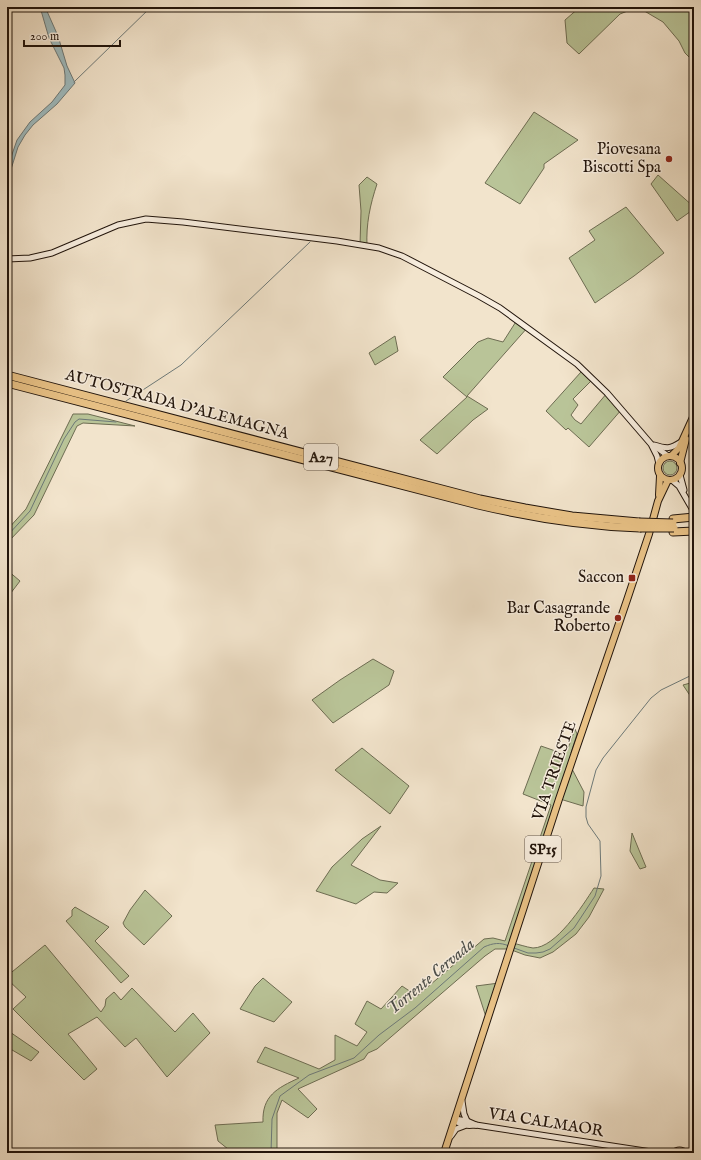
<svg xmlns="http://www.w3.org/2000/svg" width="701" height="1160" font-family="'IM FELL English',serif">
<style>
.green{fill:#b9c498;stroke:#6d6c52}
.water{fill:#9fbcc0;stroke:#6d7978}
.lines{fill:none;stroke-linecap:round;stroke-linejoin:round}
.stream{stroke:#6d7978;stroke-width:1}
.secondary-casing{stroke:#21140b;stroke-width:7}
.primary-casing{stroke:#21140b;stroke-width:8}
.highway-casing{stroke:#21140b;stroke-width:9}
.secondary{stroke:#f7edde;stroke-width:5}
.primary{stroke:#e9c286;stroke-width:6}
.highway{stroke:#e9c286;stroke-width:7}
.highway-bridge-casing{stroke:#21140b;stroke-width:9;stroke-linecap:butt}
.highway-bridge{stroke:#e9c286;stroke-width:7}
.poi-dot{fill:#8f2418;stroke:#f7edde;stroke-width:1.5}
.labels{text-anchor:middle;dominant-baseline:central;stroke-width:3;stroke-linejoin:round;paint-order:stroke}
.shield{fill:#f7edde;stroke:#61554a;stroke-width:1}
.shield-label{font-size:15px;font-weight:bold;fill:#21140b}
.poi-label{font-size:16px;fill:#21140b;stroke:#f7edde;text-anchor:end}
.street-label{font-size:16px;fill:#21140b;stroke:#f7edde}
.water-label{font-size:17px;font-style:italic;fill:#4d4f4a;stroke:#f7edde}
</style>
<rect width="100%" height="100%" fill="#f2e4cc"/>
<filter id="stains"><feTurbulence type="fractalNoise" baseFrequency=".005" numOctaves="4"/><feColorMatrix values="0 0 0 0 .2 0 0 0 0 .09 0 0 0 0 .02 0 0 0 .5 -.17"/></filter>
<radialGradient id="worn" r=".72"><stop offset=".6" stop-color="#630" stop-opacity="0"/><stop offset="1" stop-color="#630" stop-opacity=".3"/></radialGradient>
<g class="green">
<path d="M580,7H635V8L620,14L579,54L567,43L565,20Z"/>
<path d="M641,7H694V62L685,53L679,41L663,22L641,9Z"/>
<path d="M534,112L578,140L544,164V168L520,204L485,183Z"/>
<path d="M658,175L694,207V209L677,221L651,184Z"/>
<path d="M367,177L377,184C370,205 366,224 367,246L360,245L361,211L359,185Z"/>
<path d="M626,207L664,253L634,276L595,303L569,258L595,240L589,231Z"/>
<path d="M517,320L528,327L467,396L488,409L473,420L437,454L420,440L467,397L443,377L478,342L488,338L503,342Z"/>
<path d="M395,336L398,351L375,365L369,353Z"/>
<path d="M581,372L591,381L573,399L578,405L571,415L575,420L581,424L607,393L622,409L589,447L568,428L566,430L546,411Z"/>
<path d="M73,414H88L135,426L83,423L77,426L34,515L7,543V530L26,509Z"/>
<circle cx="670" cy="468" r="7"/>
<path d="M7,570L20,581L7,598Z"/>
<path d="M373,659L394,671L389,685L333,723L312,700L340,680Z"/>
<path d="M694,682V699L691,697L683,685Z"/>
<path d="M575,729L577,734L571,753L574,755L571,767L584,792L583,806L560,799L512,943C518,944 526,947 533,948C556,948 583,905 594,888L604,889L589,917L576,934L553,952L540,958L525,955L509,949H495L485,956L377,1049L368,1053L364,1059L298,1089L317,1109L308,1118L282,1100L277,1113V1153H233L218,1141L215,1125L263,1122C262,1096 277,1088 299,1078L257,1062L265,1047L319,1069L335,1060V1035L357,1046L367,1032L355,1024L367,1001L381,1009L402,986L417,996L484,939L493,938L505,941L551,805L523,794L541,746L564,754L565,751H567Z"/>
<path d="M362,748L409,786L390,814L335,770Z"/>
<path d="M381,826L351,865L380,880L398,883L387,893L374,892L356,904L316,891L332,867L362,839Z"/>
<path d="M632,833L646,867L640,869L630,851Z"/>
<path d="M145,890L172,916L144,945L125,927L123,923L130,910Z"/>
<path d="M75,907L109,927L95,941L129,976L121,983L66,921L72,916V910Z"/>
<path d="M45,945L101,1012L105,1006L106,999L114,992L121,1000L132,988L175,1032L193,1013L210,1033L167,1077L136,1038L125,1047L97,1017L68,1034L97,1069L84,1080L13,1009L26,997L7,979V976Z"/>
<path d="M263,978L292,1002L274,1022L240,1009L255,986Z"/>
<path d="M499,983L487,1020L476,986Z"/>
<path d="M7,1030L39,1052L31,1061L7,1047Z"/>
</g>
<path class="water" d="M40,7H45L46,9L58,36L67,66L75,83L57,104L33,125L25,135L18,147L7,182V169L17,140L30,122L52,102L65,85V75L64,68L49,38Z"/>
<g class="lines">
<g class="stream">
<path d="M74,82L151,7"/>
<path d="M126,401L181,365L310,242"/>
<path d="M7,536L30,511L64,439L75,422L79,419L116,422"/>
<path d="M514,948L528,953H536L543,952L550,949L574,928L595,896L601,876L600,841L588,824L586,817V807L596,770L603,758L651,698L661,690L694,674"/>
<path d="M271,1153L272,1119L280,1096L309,1075L354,1058L379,1035L415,1008L484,947C493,943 500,942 509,946"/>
</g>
<g class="secondary-casing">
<g id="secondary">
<path d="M7,259L30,258L52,253L118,225L146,219L183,222L337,241L379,248L402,256L479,296L500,308L577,364L607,393L651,444L657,456L659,464"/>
<path d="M654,445C667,449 670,449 681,442"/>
<path d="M656,447L668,456"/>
<path d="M680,475L684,490"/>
<path d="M672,480L679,486L694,512"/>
<path d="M462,1101L464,1114L467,1121"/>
<path d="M455,1119L467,1121L476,1125"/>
<path d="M455,1120C461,1126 468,1126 476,1125L658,1153"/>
<path d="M451,1136L456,1129L464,1126"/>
<path d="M659,1153L674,1152"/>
<path d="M673,1153C677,1149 682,1149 686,1153"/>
</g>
</g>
<g class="primary-casing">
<g id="primary">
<path d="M671,456L679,448L694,415"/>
<circle cx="670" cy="468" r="12"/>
<path d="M680,463L686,439"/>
<path d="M659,495L660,476"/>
<path d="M444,1153L559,799L627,600L649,534L658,501L668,480"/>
</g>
</g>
<g class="highway-casing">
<g id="highway">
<path d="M7,375L480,499L525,508L572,516L639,522"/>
<path d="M7,383L478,505C533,518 583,526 640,528"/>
<path d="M673,519L694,517"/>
<path d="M673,532L694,531"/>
</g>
</g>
<use href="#secondary" class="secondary"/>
<use href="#primary" class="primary"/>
<use href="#highway" class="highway"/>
<g class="highway-bridge-casing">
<g id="highway-bridge">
<path d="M639,522L673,523"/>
<path d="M640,528H674"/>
</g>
</g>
<use href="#highway-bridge" class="highway-bridge"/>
</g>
<g class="poi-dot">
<circle cx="669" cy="159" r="4"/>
<rect x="628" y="574" width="8" height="8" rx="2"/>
<circle cx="618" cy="618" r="4"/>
</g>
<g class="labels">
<g class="shield">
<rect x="304" y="444" width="34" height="26" rx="3"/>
<rect x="525" y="836" width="36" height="26" rx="3"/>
</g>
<g class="shield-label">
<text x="321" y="457">A27</text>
<text x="543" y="849">SP15</text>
</g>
<g class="poi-label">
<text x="661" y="150">Piovesana<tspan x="661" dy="18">Biscotti Spa</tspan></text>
<text x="624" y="578">Saccon</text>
<text x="610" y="609">Bar Casagrande<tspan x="610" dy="18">Roberto</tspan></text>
</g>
<g class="street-label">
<text transform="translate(177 405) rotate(15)">AUTOSTRADA D'ALEMAGNA</text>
<text transform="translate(555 771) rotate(-71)">VIA TRIESTE</text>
<text transform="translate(546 1123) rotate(9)">VIA CALMAOR</text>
</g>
<g class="water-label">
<text transform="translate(431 977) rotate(-40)">Torrente Cervada</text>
</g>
</g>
<rect width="701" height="1160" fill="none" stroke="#f2e4cc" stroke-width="24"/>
<rect x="8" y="8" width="685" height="1144" fill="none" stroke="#21140b" stroke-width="2"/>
<rect x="12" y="12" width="677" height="1136" fill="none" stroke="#21140b"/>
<path d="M24 40v6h96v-6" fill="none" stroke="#21140b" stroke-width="2"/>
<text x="30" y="40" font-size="12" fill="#21140b" stroke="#f7edde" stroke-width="3" paint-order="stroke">200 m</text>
<rect width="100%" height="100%" filter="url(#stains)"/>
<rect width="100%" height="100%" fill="url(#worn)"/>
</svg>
